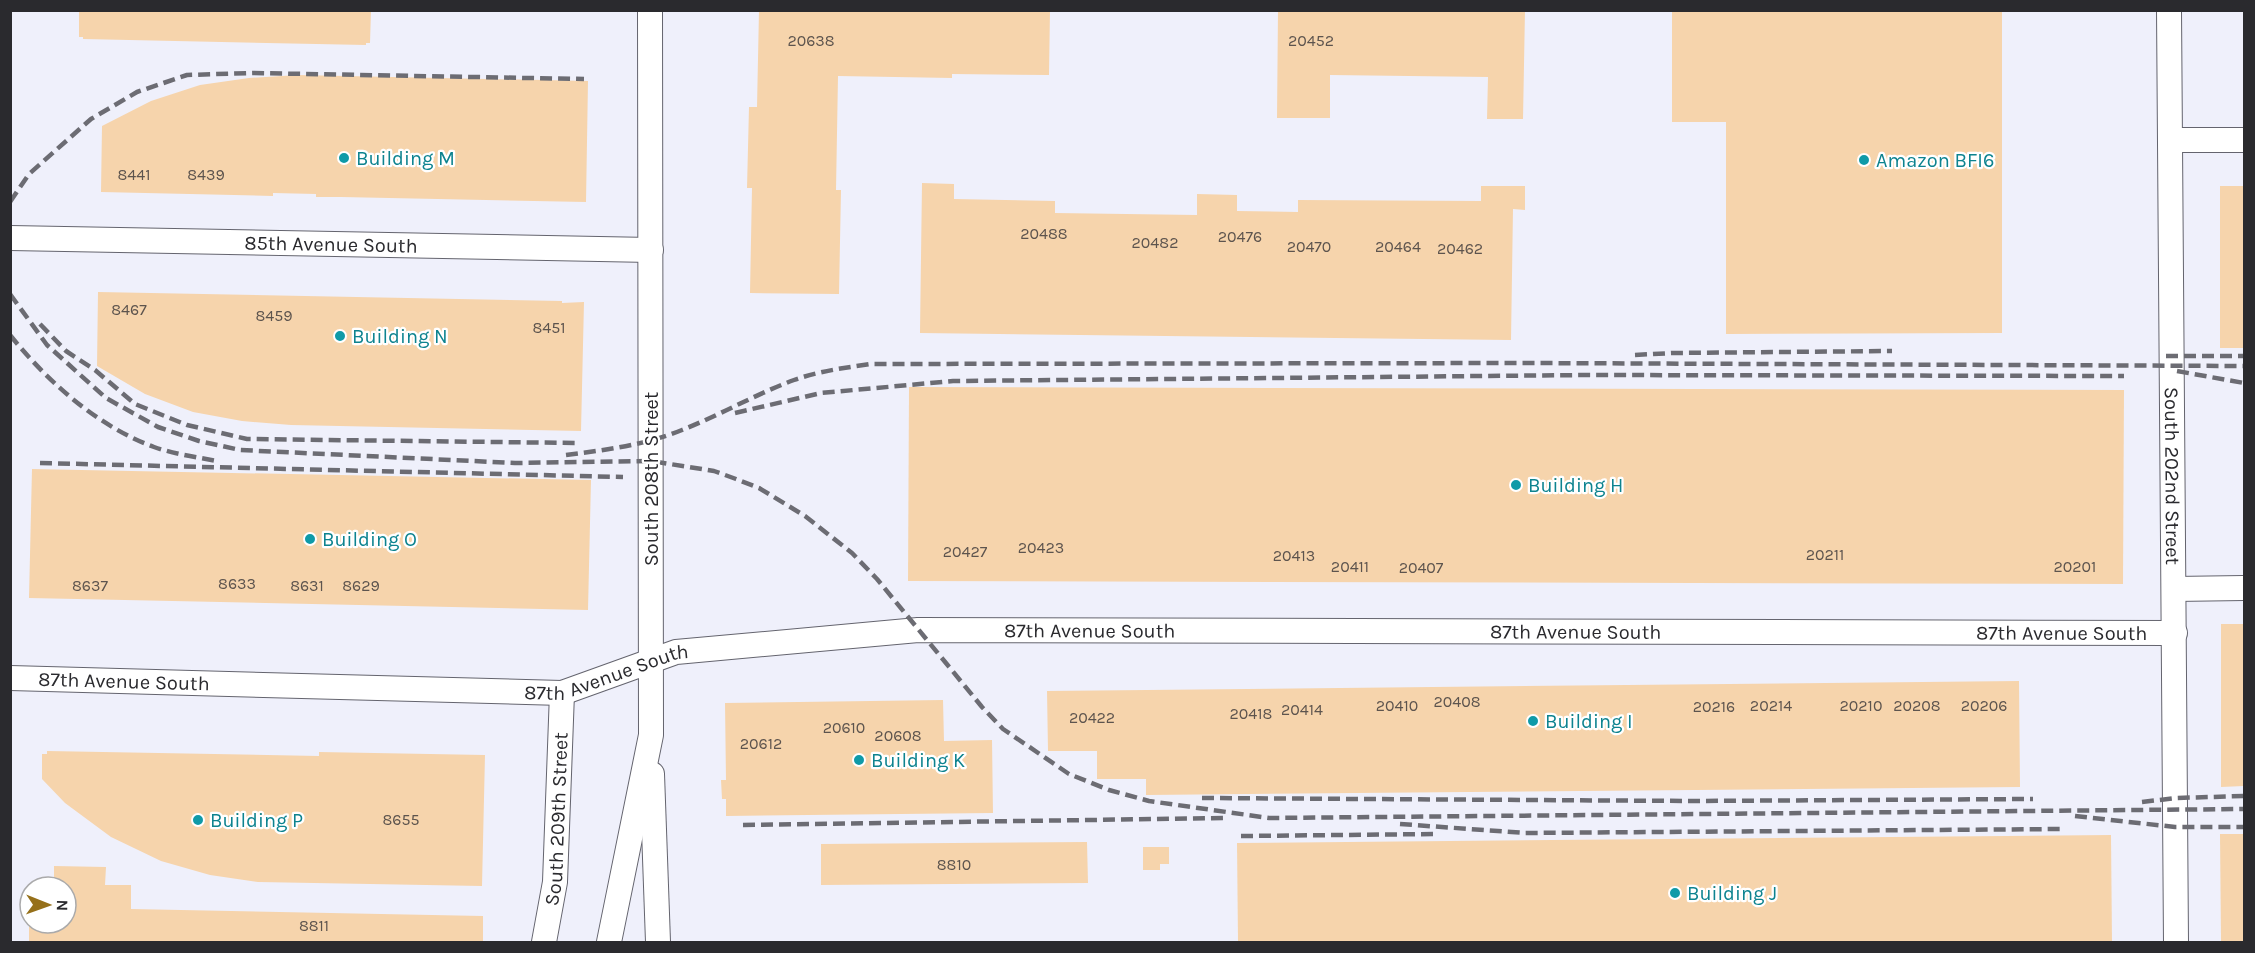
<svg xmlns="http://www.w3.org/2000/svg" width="2255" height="953" font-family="Karla,sans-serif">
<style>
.building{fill:#f6d4ac}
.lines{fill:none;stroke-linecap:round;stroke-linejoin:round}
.minor-casing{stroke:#64646e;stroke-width:26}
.minor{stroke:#fff;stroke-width:24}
.rail{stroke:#6c6c73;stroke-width:4.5;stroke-dasharray:12 6;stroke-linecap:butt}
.culture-dot{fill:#0f9aa8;stroke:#fff;stroke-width:2}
.labels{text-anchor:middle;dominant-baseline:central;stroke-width:4.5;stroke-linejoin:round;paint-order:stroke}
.number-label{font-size:16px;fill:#5d544e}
.culture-label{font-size:20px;fill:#0d838f;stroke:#fff;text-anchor:start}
.street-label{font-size:20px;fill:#2a2a2e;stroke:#fff}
</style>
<rect width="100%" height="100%" fill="#eff0fb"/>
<g class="building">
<path d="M79,10H371L370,43H366V45L83,39V37H79Z"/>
<path d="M759,10H1050L1049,75L952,74V78L838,76L836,190H841L839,294L750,293L752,188H747L749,107H757Z"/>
<path d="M1278,10H1525L1523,119H1487L1488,77L1330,75V118H1277Z"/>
<path d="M1672,10H2002V333L1726,334V122H1672Z"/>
<path d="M298,75L588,81L586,202L341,197H316V194L273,193V196L101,192L102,126L151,101L200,85L249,78Z"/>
<path d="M922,183L954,184V199L1055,201V213L1197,215V194L1237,195V211L1298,212V200L1481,201V186H1525V210L1513,209L1511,340L920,333Z"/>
<rect x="2220" y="186" width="24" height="162"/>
<path d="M98,292L562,301V303L584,302L581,431L291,425L242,421L193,412L145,394L97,366Z"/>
<path d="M909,387L2124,390L2123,584L908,581Z"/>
<path d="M32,469L591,480L588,610L29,598Z"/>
<path d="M2221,624H2244V786L2221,787Z"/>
<path d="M2019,681L2020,787L1146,795V779H1097V751H1048L1047,691Z"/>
<path d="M943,700L944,741L992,740L993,813L726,816V799H722L721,780H726L725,703Z"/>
<path d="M47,751L319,756V752L485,755L482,886L258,882L210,875L161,861L111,837L65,803L42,779V754H47Z"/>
<path d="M2220,834H2244V942H2221Z"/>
<path d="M2111,835L2112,942H1238L1237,843Z"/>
<path d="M1087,842L1088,883L821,885V844Z"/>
<path d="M1143,847H1169V864H1160V870H1143Z"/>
<path d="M54,866L106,867L105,885H131V909L483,916V942H33V941H29V923H66V887H54Z"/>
</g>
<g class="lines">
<g class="minor-casing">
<g id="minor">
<path id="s1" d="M2169,10L2176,942"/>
<path d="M2171,140H2244"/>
<path id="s2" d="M10,238L651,250"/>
<path d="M2174,589L2244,588"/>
<path id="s3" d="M10,678L562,693L676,652L918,630L2175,633"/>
<path d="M652,774L658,942"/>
<path id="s4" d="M544,942L555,882L562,693"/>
<path d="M609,942L651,735L650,10"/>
</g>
</g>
<use href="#minor" class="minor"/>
<g class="rail">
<path d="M10,202L29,174L91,119L137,92L187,75L253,73L584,79"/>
<path d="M10,294L47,345L106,398L158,427L199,441L240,450L515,463L651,461L714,471L736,479L759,488L805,516L852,553L877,579L982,707L1003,729L1069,774L1109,790L1149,801L1269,818L2244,809"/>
<path d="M40,324L66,351L95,370L135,404L187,425L247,439L578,443"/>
<path d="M10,335C48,382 97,426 154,447C174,454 196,457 217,461"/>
<path d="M1635,355L1673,353L1892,351"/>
<path d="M2166,356H2244"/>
<path d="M2177,371L2244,383"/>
<path d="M735,413L821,393L953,381L1589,375L2124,376"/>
<path d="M566,455C605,450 645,445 682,430C720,415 756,394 794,380C819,371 844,368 870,364L1528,363L2244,366"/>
<path d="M40,463L623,477"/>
<path d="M1202,798L1693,801L2033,799"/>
<path d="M2142,802L2176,798L2244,796"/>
<path d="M2075,816L2175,827H2244"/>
<path d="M1400,824L1525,833L2063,829"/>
<path d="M743,825L1227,818"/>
<path d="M1241,836L1438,834"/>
</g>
</g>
<g class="culture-dot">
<circle cx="344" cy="158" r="6"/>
<circle cx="1864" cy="160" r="6"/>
<circle cx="340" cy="336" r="6"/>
<circle cx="1516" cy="485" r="6"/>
<circle cx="310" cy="539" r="6"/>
<circle cx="1533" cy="721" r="6"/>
<circle cx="859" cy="760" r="6"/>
<circle cx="198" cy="820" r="6"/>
<circle cx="1675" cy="893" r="6"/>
</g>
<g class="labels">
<g class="number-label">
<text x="811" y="40">20638</text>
<text x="1311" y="40">20452</text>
<text x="134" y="174">8441</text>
<text x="206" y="174">8439</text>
<text x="1044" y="233">20488</text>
<text x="1240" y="236">20476</text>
<text x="1155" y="242">20482</text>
<text x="1309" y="246">20470</text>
<text x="1398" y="246">20464</text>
<text x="1460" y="248">20462</text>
<text x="129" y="309">8467</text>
<text x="274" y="315">8459</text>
<text x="549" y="327">8451</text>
<text x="1041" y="547">20423</text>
<text x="965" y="551">20427</text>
<text x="1825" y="554">20211</text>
<text x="1294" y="555">20413</text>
<text x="1350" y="566">20411</text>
<text x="2075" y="566">20201</text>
<text x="1421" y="567">20407</text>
<text x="237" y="583">8633</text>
<text x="90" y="585">8637</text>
<text x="307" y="585">8631</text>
<text x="361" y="585">8629</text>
<text x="1457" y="701">20408</text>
<text x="1397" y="705">20410</text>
<text x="1771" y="705">20214</text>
<text x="1861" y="705">20210</text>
<text x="1917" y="705">20208</text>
<text x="1984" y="705">20206</text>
<text x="1714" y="706">20216</text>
<text x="1302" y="709">20414</text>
<text x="1251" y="713">20418</text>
<text x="1092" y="717">20422</text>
<text x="844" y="727">20610</text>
<text x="898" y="735">20608</text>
<text x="761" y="743">20612</text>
<text x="401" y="819">8655</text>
<text x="954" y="864">8810</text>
<text x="314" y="925">8811</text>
</g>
<g class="culture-label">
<text x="356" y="158">Building M</text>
<text x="1876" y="160">Amazon BFI6</text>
<text x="352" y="336">Building N</text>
<text x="1528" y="485">Building H</text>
<text x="322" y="539">Building O</text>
<text x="1545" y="721">Building I</text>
<text x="871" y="760">Building K</text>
<text x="210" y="820">Building P</text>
<text x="1687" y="893">Building J</text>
</g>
<g class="street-label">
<text stroke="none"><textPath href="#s2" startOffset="321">85th Avenue South</textPath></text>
<text stroke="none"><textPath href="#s1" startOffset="466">South 202nd Street</textPath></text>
<text transform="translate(651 479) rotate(-90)">South 208th Street</text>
<text stroke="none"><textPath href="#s3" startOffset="1088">87th Avenue South</textPath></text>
<text stroke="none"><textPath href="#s3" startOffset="1574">87th Avenue South</textPath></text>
<text stroke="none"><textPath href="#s3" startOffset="2060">87th Avenue South</textPath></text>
<text stroke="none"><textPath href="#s3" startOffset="600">87th Avenue South</textPath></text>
<text stroke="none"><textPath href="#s3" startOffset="114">87th Avenue South</textPath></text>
<text stroke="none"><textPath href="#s4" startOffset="124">South 209th Street</textPath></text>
</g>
</g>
<rect width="2255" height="953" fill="none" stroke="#2a2a2e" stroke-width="24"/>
<g transform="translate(48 905) rotate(91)"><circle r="28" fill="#ffffff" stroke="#aaaaab" stroke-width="1.5"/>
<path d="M0-4.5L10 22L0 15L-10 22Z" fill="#96701a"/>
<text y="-9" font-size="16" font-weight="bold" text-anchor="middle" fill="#2a2a2e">N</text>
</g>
</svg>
